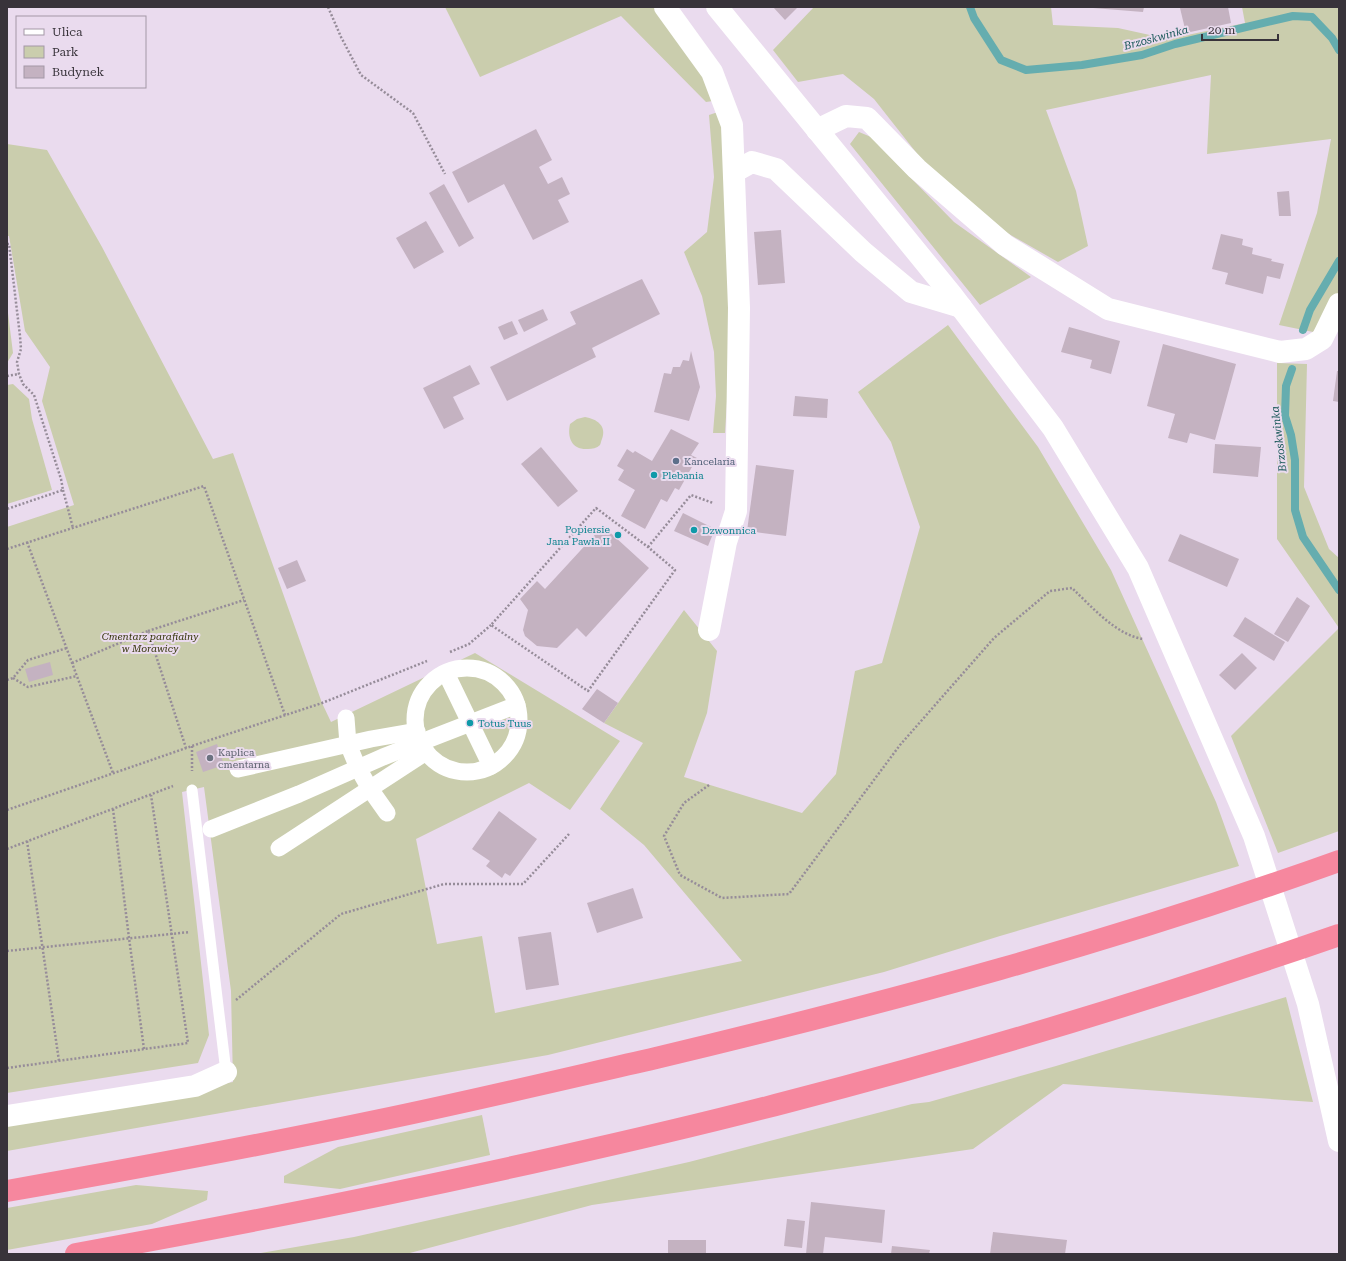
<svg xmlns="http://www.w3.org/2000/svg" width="1346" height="1261" font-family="'Roboto Serif',serif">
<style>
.green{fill:#cacdad}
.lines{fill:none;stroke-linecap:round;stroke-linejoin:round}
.stream{stroke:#65adaf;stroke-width:8}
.building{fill:#c4b2c1}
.path{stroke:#968c99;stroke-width:2.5;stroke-dasharray:2 2;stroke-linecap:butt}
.service{stroke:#fff;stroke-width:11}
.pedestrian{stroke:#fff;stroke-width:17}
.minor{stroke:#fff;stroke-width:22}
.tertiary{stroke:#fff;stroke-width:22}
.motorway{stroke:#f6879e;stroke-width:22}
.service-dot{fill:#5c6f8a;stroke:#eadbee;stroke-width:1.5}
.culture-dot{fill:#0f9aa8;stroke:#eadbee;stroke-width:1.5}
.worship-dot{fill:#6b7280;stroke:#eadbee;stroke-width:1.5}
.labels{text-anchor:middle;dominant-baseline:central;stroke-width:4;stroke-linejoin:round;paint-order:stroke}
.service-label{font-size:10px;fill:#4e5e75;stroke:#eadbee;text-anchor:start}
.culture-label{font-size:10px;fill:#0d838f;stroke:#eadbee;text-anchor:start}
.park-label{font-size:10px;font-style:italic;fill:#323307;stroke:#eadbee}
.worship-label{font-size:10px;fill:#5b616d;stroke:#eadbee;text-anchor:start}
.water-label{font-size:11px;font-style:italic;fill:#195859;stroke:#eadbee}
</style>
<rect width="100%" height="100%" fill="#eadbee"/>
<g class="green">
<path d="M445,7H657L701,69L713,101L706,102L621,16L480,77Z"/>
<path d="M814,7H1051L1053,25L1118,28L1168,39L1245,23L1242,7H1339V292L1326,315L1313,332L1279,325L1317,213L1331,139L1207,154L1211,75L1046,110L1076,191L1088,246L1058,262L1002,230L922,160L874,99L843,74L798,82L773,50Z"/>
<path d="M715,113H721L731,338L725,433H713L716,396L714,352L702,296L684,252L707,232L714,177L709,115Z"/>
<path d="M859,132L871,137L954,222L1031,277L980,305L850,144Z"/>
<path d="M7,144L47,150L102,247L213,459L233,453L322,703L331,722L475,653L620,741L570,810L529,783L416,839L437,944L482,936L495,1013L742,961L644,845L600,809L643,743L604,723L684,610L717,651L707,713L684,777L802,813L836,774L855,671L882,663L920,527L891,442L858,392L948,325L1038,447L1111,570L1216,802L1239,866L1000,936L884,972L548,1055L7,1151V1122L233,1082L231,991L204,787L182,792L209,1035L198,1063L7,1093V527L74,505L42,401L50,367L25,331L9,236H7Z"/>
<path d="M7,305L13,353L7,363Z"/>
<path d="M1277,363L1307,364L1304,487L1329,549L1339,558V831L1278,853L1231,736L1339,628L1277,539Z"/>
<path d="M13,384L29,399L32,419L52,490L7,504V385Z"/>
<path d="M585,417C597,419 607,426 602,439C601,441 601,443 600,445C597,448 592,449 588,449C572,450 567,438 570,424L577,419Z"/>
<path d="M1286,997L1313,1102L1063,1084L973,1149L592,1205L406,1254H255L354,1237L689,1162L912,1104L929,1102L1056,1066Z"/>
<path d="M482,1115L490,1155L340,1189L284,1183V1176L338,1147Z"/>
<path d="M136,1185L208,1191L207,1200L152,1224L7,1250V1208Z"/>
</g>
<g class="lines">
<g class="stream">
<path d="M970,7L974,18L1001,60L1026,70L1082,65L1142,55L1175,44L1293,16L1312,17L1332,38L1339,50"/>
<path d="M1303,330L1310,310L1339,261"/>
<path d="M1292,369L1286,386L1285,416L1291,435L1295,460V510L1303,537L1339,590"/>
</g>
</g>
<g class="building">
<path d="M773,7H798L785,20Z"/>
<path d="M1093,7H1144L1143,12L1093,8Z"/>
<path d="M1184,7H1228L1231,23L1186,33L1180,8Z"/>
<path d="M536,129L552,160L539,167L548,184L562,177L570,194L558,200L569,222L533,240L504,184L468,203L452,172Z"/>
<path d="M444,184L474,238L459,247L429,193Z"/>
<path d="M1289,191L1291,216H1279L1277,192Z"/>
<path d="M426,221L444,252L414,269L396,238Z"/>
<path d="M781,230L785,283L758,285L754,232Z"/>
<path d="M1221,234L1243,239L1242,245L1253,248L1252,254L1272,259L1271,261L1284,264L1280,279L1267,276L1263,294L1225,284L1228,273L1212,269Z"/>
<path d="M642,279L660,314L592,348L596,357L507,401L490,367L576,324L570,312Z"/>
<path d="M543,309L548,320L524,332L518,320Z"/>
<path d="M512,321L518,334L504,340L498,327Z"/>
<path d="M1069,327L1120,341L1111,374L1090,368L1092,360L1061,352Z"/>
<path d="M1163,344L1236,364L1215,440L1190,433L1187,443L1168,438L1175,414L1147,406Z"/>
<path d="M691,351L700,387L689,421L654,412L664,373L671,374L673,367H680L683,360L689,361Z"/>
<path d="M470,365L480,384L453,397L464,419L444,429L423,388Z"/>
<path d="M1337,371H1339V402L1333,401Z"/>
<path d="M795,396L828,399L827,418L793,416Z"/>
<path d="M671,429L699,443L691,455L697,458L679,490L675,488L667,502L661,499L645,529L621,516L635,490L618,480L624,470L617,466L627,449L633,453L635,451L652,461Z"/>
<path d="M1215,444L1261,447L1258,477L1213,473Z"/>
<path d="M541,447L578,491L558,507L521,464Z"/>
<path d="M756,465L794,470L786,536L747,531Z"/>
<path d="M683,513L715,529L708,546L674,531Z"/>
<path d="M603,526L649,568L586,637L577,628L557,648L537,646L525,636L523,630L528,610L520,599L537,581L545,589Z"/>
<path d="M1180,534L1239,559L1227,587L1168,561Z"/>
<path d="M297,560L306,581L287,589L278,568Z"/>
<path d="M1297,597L1310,606L1288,642L1274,634Z"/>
<path d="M1245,617L1285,642L1274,661L1233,636Z"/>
<path d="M1242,653L1257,668L1235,690L1219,675Z"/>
<path d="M50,662L53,675L29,682L25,669Z"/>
<path d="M597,689L618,703L604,723L582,709Z"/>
<path d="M217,744L224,765L203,772L196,752Z"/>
<path d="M499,811L537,839L510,876L505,873L502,878L486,866L490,861L472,849Z"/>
<path d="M633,888L643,918L597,933L587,903Z"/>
<path d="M551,932L559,985L526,990L518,937Z"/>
<path d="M811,1202L885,1210L882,1243L825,1237L823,1254H806Z"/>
<path d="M787,1219L805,1221L802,1248L784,1246Z"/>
<path d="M993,1232L1067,1240L1065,1254H990Z"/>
<rect x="668" y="1240" width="38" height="14"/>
<path d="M892,1246L930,1250L929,1254H891Z"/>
</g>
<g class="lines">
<g class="path">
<path d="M328,7L341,37L361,75L413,113L445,174"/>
<path d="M7,244H9L20,336L21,349L17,362L19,374L23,384L34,395L61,479L63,490L7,509"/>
<path d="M7,376L19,374"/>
<path d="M63,490L73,528"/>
<path d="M596,508L648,547L675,570L588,691L491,625Z"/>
<path d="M27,542L113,773"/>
<path d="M648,547L691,495L713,503"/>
<path d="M7,549L204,486L285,715"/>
<path d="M148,631L244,600"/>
<path d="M450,652L469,644L491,625"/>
<path d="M72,663L148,631L186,748"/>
<path d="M13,678L28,687L77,676"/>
<path d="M7,680L13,678L28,660L67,648"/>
<path d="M192,746V771"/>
<path d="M709,785L684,803L664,836L680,875L722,898L789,894L900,745L994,638L1050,591L1072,588C1091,606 1116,635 1143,639"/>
<path d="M113,809L129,938L144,1049"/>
<path d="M7,810L192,746L322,703L427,661"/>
<path d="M27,841L59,1061"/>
<path d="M7,849L173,786"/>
<path d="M7,951L190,932"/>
<path d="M236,1000L341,914L444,884H523L569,834"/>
<path d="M7,1068L188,1043L151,795"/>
</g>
<path class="service" d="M192,790L226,1072"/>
<g class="pedestrian">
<circle cx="467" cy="720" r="52"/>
<path d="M446,673L491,766"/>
<path d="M346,718L348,744L358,768L370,789L387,813"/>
<path d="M238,769L371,739L417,731"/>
<path d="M211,829L299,794L383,757L517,705"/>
<path d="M279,848L426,752"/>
</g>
<g class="minor">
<path d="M665,7L712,72L732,125L739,308L736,511L726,542L709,630"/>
<path d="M817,130L846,116L867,118L917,169L1005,245L1108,309L1280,352L1306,349L1322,339L1339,304"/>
<path d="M734,172L752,162L776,169L863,252L911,292L961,307"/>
<path d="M7,1116L195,1086L226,1072"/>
</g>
<path class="tertiary" d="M717,7L951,294L1053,428L1138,568L1254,836L1308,1004L1339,1141"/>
<g class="motorway">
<path d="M7,1191C132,1169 256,1146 380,1120C472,1101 564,1079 656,1058C887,1003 1116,941 1339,861"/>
<path d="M76,1254C237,1225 398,1193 558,1157C634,1140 711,1122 787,1102C973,1054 1157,998 1339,935"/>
</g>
</g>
<circle class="service-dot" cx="676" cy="461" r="4"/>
<g class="culture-dot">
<circle cx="654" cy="475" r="4"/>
<circle cx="694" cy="530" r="4"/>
<circle cx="618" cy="535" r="4"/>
<circle cx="470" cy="723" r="4"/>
</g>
<circle class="worship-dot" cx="210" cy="758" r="4"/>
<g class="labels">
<g class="service-label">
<text x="684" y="461">Kancelaria</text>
</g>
<g class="culture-label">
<text x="662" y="475">Plebania</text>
<text x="610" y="529" text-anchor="end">Popiersie<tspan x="610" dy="12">Jana Pawła II</tspan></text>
<text x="702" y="530">Dzwonnica</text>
<text x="478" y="723">Totus Tuus</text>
</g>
<g class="park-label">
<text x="150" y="636">Cmentarz parafialny<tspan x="150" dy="12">w Morawicy</tspan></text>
</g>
<g class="worship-label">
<text x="218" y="752">Kaplica<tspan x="218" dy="12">cmentarna</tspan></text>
</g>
<g class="water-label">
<text transform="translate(1156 38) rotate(-15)">Brzoskwinka</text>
<text transform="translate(1279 439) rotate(-97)">Brzoskwinka</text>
</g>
</g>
<rect width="1346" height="1261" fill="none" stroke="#38333a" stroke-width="16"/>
<rect x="16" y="16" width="130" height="72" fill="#eadbee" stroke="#a398a6"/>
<rect x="24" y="29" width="20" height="6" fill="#ffffff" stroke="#a398a6"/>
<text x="52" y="36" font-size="12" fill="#38333a">Ulica</text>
<rect x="24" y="46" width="20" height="12" fill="#cacdad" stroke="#a398a6"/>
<text x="52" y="56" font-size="12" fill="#38333a">Park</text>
<rect x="24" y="66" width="20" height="12" fill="#c4b2c1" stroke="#a398a6"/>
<text x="52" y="76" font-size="12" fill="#38333a">Budynek</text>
<path d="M1202 34v6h76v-6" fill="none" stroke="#38333a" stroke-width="2"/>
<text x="1208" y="34" font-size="12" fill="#38333a" stroke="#eadbee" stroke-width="3" paint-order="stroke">20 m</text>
</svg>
